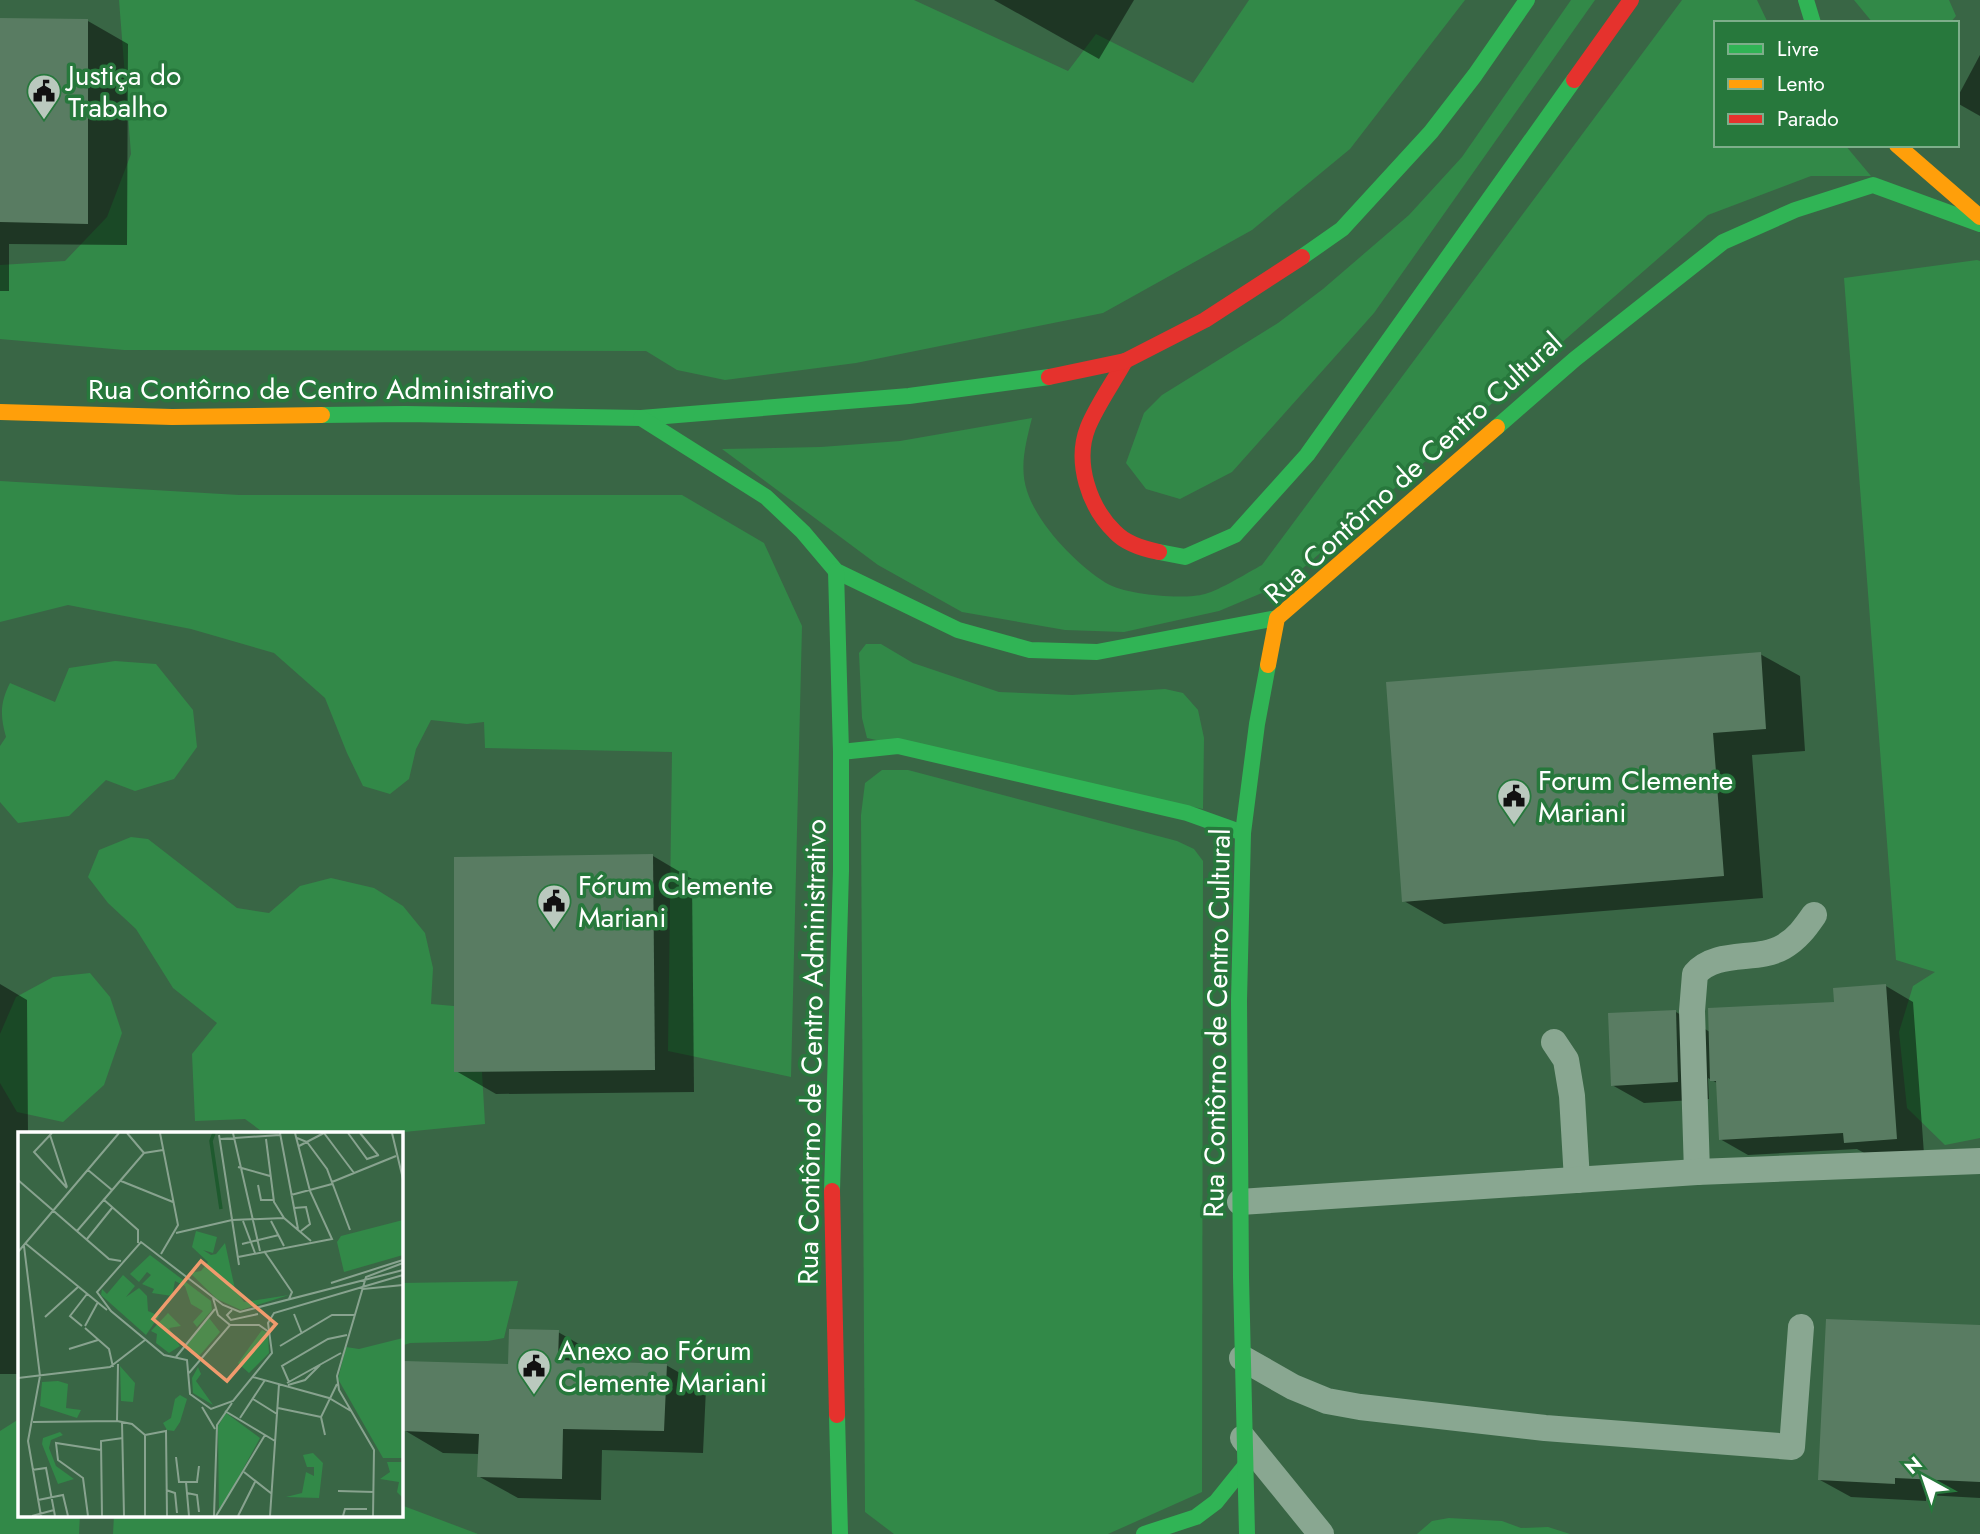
<svg xmlns="http://www.w3.org/2000/svg" width="1980" height="1534" font-family="Jost,sans-serif">
<style>
.green{fill:#328948}
.shadow{fill:#0007}
.building{fill:#597c62}
.lines{fill:none;stroke-linecap:round;stroke-linejoin:round}
.lane{stroke:#89a791;stroke-width:26}
.fast{stroke:#30b455;stroke-width:16}
.slow{stroke:#ff9f0a;stroke-width:16}
.jam{stroke:#e5322d;stroke-width:16}
.labels{text-anchor:middle;dominant-baseline:central;stroke-width:7;stroke-linejoin:round;paint-order:stroke}
.poi-label{font-size:28px;fill:#fff;stroke:#27783c;text-anchor:start}
.street-label{font-size:28px;fill:#fff;stroke:#27783c}
.inset-river{fill:none;stroke:#1e5a2e;stroke-width:3.5}
.inset-road{fill:none;stroke:#88a38f;stroke-width:2}
.view{fill:#f19b6d;fill-opacity:0.15;stroke:#f19b6d;stroke-width:3.5}
.inset-edge{fill:none;stroke:#fff;stroke-width:3.5}
</style>
<rect width="100%" height="100%" fill="#396645"/>
<g class="green">
<path d="M119,0H914L1068,71L1096,34L1193,83L1249,0H1465L1350,149L1252,230L1103,313L856,363L725,380L677,370L646,351L124,350L0,339V265L65,261L107,217L131,154Z"/>
<path d="M1571,0H1595L1374,313L1232,472L1180,499L1146,489L1126,463L1144,413L1162,395L1278,323L1323,289L1409,215L1462,157Z"/>
<path d="M1682,0H1757L1768,23H1716V145H1845L1871,176H1811L1708,215L1303,568L1274,588L1219,611L1124,632L1065,630L962,612L878,565L722,449L821,447L900,441L1032,418C1026,442 1019,467 1027,491C1038,525 1076,564 1106,583C1126,595 1183,600 1205,594C1220,590 1247,573 1262,565Z"/>
<path d="M1854,0H1949L1956,16L1950,23H1873Z"/>
<path d="M1977,260L1980,261V1138L1945,1145L1907,1108L1899,1032L1913,986L1935,972L1896,960L1844,278Z"/>
<path d="M0,481L239,495H682L764,543L802,626L791,1077L668,1051L672,752L485,748L484,722L467,724L431,720L416,749L409,779L390,794L363,786L347,753L325,698L274,653L191,629L68,605L0,622Z"/>
<path d="M866,644H881L913,663L999,692L1072,695L1165,689L1183,693L1198,710L1204,738L1203,809L867,738L862,718L859,653Z"/>
<path d="M115,661L156,664L193,710L197,747L174,779L135,791L106,780L69,816L18,823L0,802V746L6,737C0,715 0,703 10,683L55,702L69,668Z"/>
<path d="M882,770H908L1177,841L1194,849L1203,861L1202,1492L1108,1534H894L865,1512L861,815L865,783Z"/>
<path d="M131,837L148,839L237,908L269,913L300,886L331,878L374,888L403,906L425,933L433,968L431,1004L454,1006L455,1072H482L485,1124L394,1133H264L245,1119L195,1121L192,1054L217,1023L173,988L136,929L108,903L88,877L99,850Z"/>
<path d="M90,973L110,997L122,1033L104,1085L63,1122L17,1112L0,1083V1034L16,997L53,977Z"/>
<path d="M518,1281L504,1338L488,1341L410,1343L401,1346V1283Z"/>
<path d="M19,1419V1515H80L79,1534H0V1431Z"/>
<path d="M401,1505L478,1534H113L114,1515H401Z"/>
<path d="M1449,1518L1502,1521L1521,1528L1548,1527L1570,1534H1417L1432,1521Z"/>
</g>
<g class="shadow">
<path d="M994,0H1134L1099,59Z"/>
<path d="M0,20L88,21L128,44L127,245L9,244V291H0Z"/>
<path d="M1980,55V116L1957,103V98Z"/>
<path d="M1760,654L1800,676L1805,751L1752,755L1763,898L1444,924L1404,901Z"/>
<path d="M653,856L692,879L694,1092L496,1094L456,1071Z"/>
<path d="M0,984L27,1000L28,1133H19V1374H0Z"/>
<path d="M1886,986L1913,1002L1924,1154L1873,1158L1857,1149L1748,1155L1720,1139L1717,1083L1708,1078L1709,1099L1644,1103L1612,1085L1676,1012L1710,1032L1835,1003Z"/>
<path d="M1980,1327V1498L1926,1495V1501L1851,1497L1820,1480Z"/>
<path d="M558,1332L598,1355V1363L666,1365L706,1388L703,1453L602,1450L601,1500L518,1498L478,1476L479,1454L443,1453L404,1430L510,1366Z"/>
</g>
<g class="building">
<path d="M0,18L88,19V224L0,222Z"/>
<path d="M1761,652L1766,729L1713,733L1724,876L1402,902L1386,682Z"/>
<path d="M653,854L655,1070L454,1072V857Z"/>
<path d="M1886,984L1897,1139L1844,1143L1843,1133L1719,1140L1716,1081H1710L1708,1008L1834,1002L1833,988Z"/>
<path d="M1676,1010L1678,1082L1611,1086L1608,1013Z"/>
<path d="M1826,1319L1980,1325V1482L1895,1478V1484L1818,1480Z"/>
<path d="M509,1329L559,1330L558,1360L667,1364L664,1431L563,1429L562,1479L477,1477L479,1434L402,1431L404,1361L508,1364Z"/>
</g>
<g class="lines">
<g class="lane">
<path d="M1554,1042L1566,1060L1572,1096L1577,1180"/>
<path d="M1697,1172L1692,1011L1695,974C1717,949 1757,962 1783,947C1797,939 1805,928 1814,915"/>
<path d="M1240,1202L1697,1172L1980,1161"/>
<path d="M1242,1358L1293,1387L1327,1401L1360,1407L1545,1428L1792,1447L1801,1327"/>
<path d="M1243,1438L1321,1534"/>
</g>
<g class="fast">
<path d="M1806,0L1813,23"/>
<path d="M1302,257L1342,229L1431,132L1475,75L1527,0"/>
<path d="M322,415L405,414L641,418L909,396L1049,377"/>
<path d="M641,418L766,497L803,532L836,571L958,630L1030,650L1097,652L1277,618"/>
<path d="M1497,427L1575,359L1723,242L1795,210L1873,185L1980,224"/>
<path d="M1159,552L1185,557L1235,535L1307,455L1574,80"/>
<path d="M841,752L898,746L1187,813L1243,833"/>
<path d="M832,1191L841,871V752L836,571"/>
<path d="M837,1415L840,1534"/>
<path d="M1144,1534L1196,1517L1216,1502L1245,1466"/>
<path d="M1247,1534L1241,1277L1239,1000L1243,833L1257,724L1268,665"/>
</g>
<g class="slow">
<path d="M1897,145L1980,217"/>
<path d="M0,412L172,417L322,415"/>
<path d="M1268,665L1277,618L1497,427"/>
</g>
<g class="jam">
<path d="M1574,80L1631,0"/>
<path d="M1125,361C1113,383 1097,405 1088,427C1074,462 1089,507 1115,532C1126,544 1144,549 1159,552"/>
<path d="M1049,377L1125,361L1205,320L1302,257"/>
<path d="M832,1191L837,1415"/>
</g>
</g>
<defs>
<g id="civic-pin" transform="scale(1.75)"><path d="M0 17L-7.5 6A9.5 9.5 0 1 1 7.5 6Z" fill="#bac9be" stroke="#27783c"/><path d="M-.6-6.5H3V-4.5H.6V-3L4-1V1h2V6H-6V1h2V-1L-.6-3ZM-1.2 2.5V6h2.4V2.5Z" fill="#111"/></g>
</defs>
<g fill-rule="evenodd">
<use href="#civic-pin" x="44" y="91"/>
<use href="#civic-pin" x="1514" y="796"/>
<use href="#civic-pin" x="554" y="901"/>
<use href="#civic-pin" x="534" y="1366"/>
</g>
<g class="labels">
<g class="poi-label">
<text x="68" y="75">Justiça do<tspan x="68" dy="32">Trabalho</tspan></text>
<text x="1538" y="780">Forum Clemente<tspan x="1538" dy="32">Mariani</tspan></text>
<text x="578" y="885">Fórum Clemente<tspan x="578" dy="32">Mariani</tspan></text>
<text x="558" y="1350">Anexo ao Fórum<tspan x="558" dy="32">Clemente Mariani</tspan></text>
</g>
<g class="street-label">
<text x="321" y="389">Rua Contôrno de Centro Administrativo</text>
<text transform="translate(1413 468) rotate(-42)">Rua Contôrno de Centro Cultural</text>
<text transform="translate(1217 1023) rotate(-89)">Rua Contôrno de Centro Cultural</text>
<text transform="translate(812 1052) rotate(-89)">Rua Contôrno de Centro Administrativo</text>
</g>
</g>
<g transform="translate(18 1132)">
<rect width="385" height="385" fill="#396645"/>
<path d="M385,88V123L326,140L319,110L323,104ZM178,99L199,105L195,121L185,118L193,123L198,122L207,111L217,157L226,170L271,163L223,178L199,167L172,141L183,139L190,130L174,115ZM132,123L193,169L194,178L179,195L175,190L185,179L173,172L167,154L157,149L154,164L134,161L136,157L124,152L133,143L129,140L121,150L112,142ZM105,143L117,154L108,165L121,156L129,164L130,179L141,184L128,203L83,163L84,157L89,162ZM150,181L163,194L151,196L162,214L151,221L138,211L139,202L133,199ZM191,186L202,200L182,223L176,222L168,213ZM244,198L250,201L251,221L231,241L220,231ZM385,206V326H365L320,247L328,215L341,217ZM102,234L117,251L115,270L103,269ZM180,235L183,242L178,249L195,273L175,261L174,246ZM40,249L50,252L48,276L63,278L59,286L22,274L24,250ZM162,263L169,267L162,290L156,299L149,298L145,291L153,286L157,267ZM208,281L242,306L201,381L200,294ZM42,300L45,303L33,308L31,316L38,334L56,347L40,352L24,312L25,306ZM295,321L305,331L301,366L268,365L284,361L288,340L296,344V335H289L285,323ZM369,330H385V366L379,360L381,350L362,347L372,340Z" fill="#328948"/>
<path class="inset-river" d="M196,1L193,9L203,77"/>
<path class="inset-road" d="M34,1L16,20L49,56M109,1L126,21M142,1L160,93L143,122M215,1L242,119M262,1L280,97M306,1L336,41M330,1L349,27L361,23M342,1L360,23M374,1L385,47M32,3L49,55M201,3L221,133M279,6L289,10L309,37L332,98M202,7L262,3M248,7L256,70L266,86L293,109M281,14L306,1M220,35L252,44M70,38L94,58M0,48L91,127L103,129M103,49L155,70M314,50L378,24M240,53L243,68H255M273,63L314,52M85,67L120,98V111M276,76L288,75L292,92L283,99M225,89L237,121M253,89L266,114M59,99L126,21L145,18M158,101L214,88L266,86M69,107L94,76M7,111L89,178M224,112L261,103M6,114L22,244L10,309L23,384M246,119L274,160L271,167M0,120L101,1M220,125L314,107L292,59L277,1M385,138L222,180L205,173L123,110L79,160L93,179L146,223L169,228L172,262L193,277L215,269L254,221L250,191L256,181L385,143M313,151L385,128M345,157L385,153M195,166L200,183L212,193M214,178L209,183L213,188L240,182M276,182L284,202M27,185L60,155M64,194L52,184L69,162M67,194L80,170M67,196L91,217L95,235M262,214L314,183H336M51,217L80,208M158,225L197,177M171,241L212,193H241L251,200M235,245L311,266L333,279M0,246L92,235L127,208M271,250L264,234L310,207L329,203M269,251L323,221M270,253L287,248L302,233M235,267L259,282M184,275L197,297M260,276L303,285M207,279L257,309M222,286L247,248M99,289L100,232M15,290L99,289L114,292L127,303M104,290L106,384M127,303L148,299L149,384M127,303V384M307,303L303,285L319,252M158,325L161,350H179L181,334M14,338L28,336L37,384M226,340L254,362M168,350L171,384M148,358L157,361L159,381M320,359L356,360M169,361L179,363L181,380M20,368L45,363L50,384M14,384L36,378M70,384L65,346L40,328L38,311L83,318M84,384L83,309L105,306M196,384L199,293L214,271M198,384L247,303M220,384L237,350M252,384L261,252M325,384L327,377H349M355,384L356,318L321,258L319,244L348,145L385,131"/>
<path class="view" d="M183,129L258,192L209,249L135,187Z"/>
<rect width="385" height="385" class="inset-edge"/>
</g>
<rect x="1714" y="21" width="245" height="126" fill="#27783c" stroke="#7dae8a" stroke-width="2"/>
<rect x="1728" y="44" width="35" height="10" fill="#30b455" stroke="#7dae8a" stroke-width="2"/>
<text x="1777" y="56" font-size="21" fill="#ffffff">Livre</text>
<rect x="1728" y="79" width="35" height="10" fill="#ff9f0a" stroke="#7dae8a" stroke-width="2"/>
<text x="1777" y="91" font-size="21" fill="#ffffff">Lento</text>
<rect x="1728" y="114" width="35" height="10" fill="#e5322d" stroke="#7dae8a" stroke-width="2"/>
<text x="1777" y="126" font-size="21" fill="#ffffff">Parado</text>
<g transform="translate(1924 1478) rotate(320)" stroke="#27783c" stroke-width="5" paint-order="stroke">
<path d="M0-5L12 26L0 18L-12 26Z" fill="#ffffff"/>
<text y="-10" font-size="19" font-weight="bold" text-anchor="middle" fill="#ffffff">N</text>
</g>
</svg>
